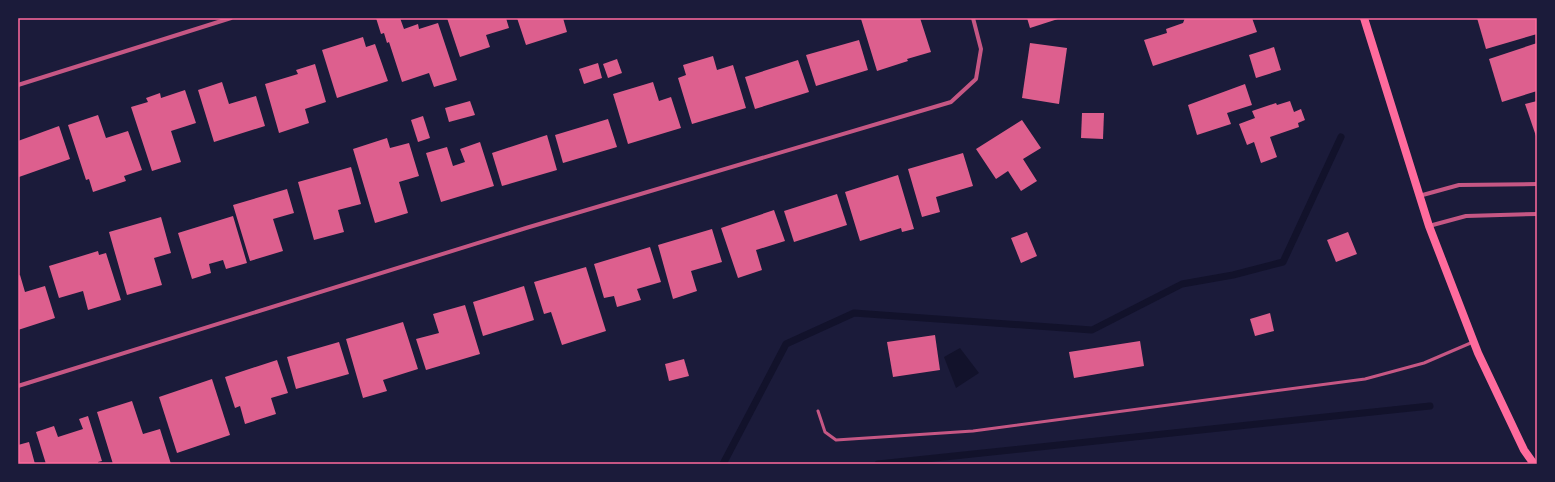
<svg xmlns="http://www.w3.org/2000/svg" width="1555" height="482" font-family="Barlow,sans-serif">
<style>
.water{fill:#12122b}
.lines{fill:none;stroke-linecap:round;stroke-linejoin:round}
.stream{stroke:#12122b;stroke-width:7}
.building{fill:#dd5f8e}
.service{stroke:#c65784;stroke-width:3}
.minor{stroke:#c65784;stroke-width:4}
.secondary{stroke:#ff6b9d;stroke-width:8}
.neatline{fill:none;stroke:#ff6b9d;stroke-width:1.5}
</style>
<rect width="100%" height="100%" fill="#1b1b3a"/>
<path class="water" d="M960,348L979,373L956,388L944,357Z"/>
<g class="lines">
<g class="stream">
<path d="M723,464L786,344L854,313L1092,330L1182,284L1233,275L1283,262L1341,137"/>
<path d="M878,464L1430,406"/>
</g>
</g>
<g class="building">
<path d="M376,18H400L404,29L418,24L419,29L438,23L457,80L434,87L429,73L402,82L389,42L387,43L384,33L381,34Z"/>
<path d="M447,18H506L509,28L486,35L490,47L460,57Z"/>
<path d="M517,18H563L567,32L526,45Z"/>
<path d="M863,18H920L931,52L907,59L908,61L877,71L861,19Z"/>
<path d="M1027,18H1061L1030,28Z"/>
<path d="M1185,18H1252L1257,32L1153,66L1144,40L1167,33L1166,29L1183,23Z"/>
<path d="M1477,18H1537V34L1486,49Z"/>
<path d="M363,37L366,47L375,44L388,81L337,98L322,50Z"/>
<path d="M859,40L868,70L816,86L806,55Z"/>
<path d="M1030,43L1067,48L1059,104L1022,98Z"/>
<path d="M1537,43V91L1502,102L1489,59Z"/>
<path d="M1274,47L1281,70L1256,78L1249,55Z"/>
<path d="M713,56L717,70L733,65L746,108L692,124L678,78L686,75L683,65Z"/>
<path d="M617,59L622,73L608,78L603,64Z"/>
<path d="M798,60L809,92L755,109L745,77Z"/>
<path d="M598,63L602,78L584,84L579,69Z"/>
<path d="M315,64L326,102L305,109L309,123L279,133L265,84L298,74L296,70Z"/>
<path d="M222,82L229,104L256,96L265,126L214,142L198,90Z"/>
<path d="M653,82L659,101L671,97L681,128L628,144L613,94Z"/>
<path d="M1245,84L1252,105L1227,113L1231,124L1197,135L1188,105Z"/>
<path d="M185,90L196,123L171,131L181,162L152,171L131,107L148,102L146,98L160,93L161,98Z"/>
<path d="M470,101L475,115L449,122L445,108Z"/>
<path d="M1290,101L1294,112L1301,109L1305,120L1298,123L1299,127L1270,137L1277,157L1261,163L1254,142L1247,145L1239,124L1255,118L1252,111L1276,103L1277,105Z"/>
<path d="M1537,101V139L1525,104Z"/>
<path d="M1082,113H1104L1103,139L1081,138Z"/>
<path d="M98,115L106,138L128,131L142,170L124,176L126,181L93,192L89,179L86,180L68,125Z"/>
<path d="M423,116L430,138L418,142L411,120Z"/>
<path d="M608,119L617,147L563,163L555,135Z"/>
<path d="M1022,120L1041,148L1023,159L1037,181L1021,191L1008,171L996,179L976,149Z"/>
<path d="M59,126L70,159L19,177L18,141Z"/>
<path d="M547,135L557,170L502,186L492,153Z"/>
<path d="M387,138L390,148L409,143L419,176L399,182L408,213L375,223L353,149Z"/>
<path d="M480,142L494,186L441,202L426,153L447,147L453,166L465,162L460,149Z"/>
<path d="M963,153L973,186L936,197L940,212L922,217L908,169Z"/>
<path d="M351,167L361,204L338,210L344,232L314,240L298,182Z"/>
<path d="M898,175L914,229L902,232L901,228L860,241L845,192Z"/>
<path d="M287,189L294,213L273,219L283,251L250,261L233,205Z"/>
<path d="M837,194L847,225L794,242L784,211Z"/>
<path d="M774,210L785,241L756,250L762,270L738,278L721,228Z"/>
<path d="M233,216L247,263L226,269L223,260L209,264L211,273L192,279L178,233Z"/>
<path d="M161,217L171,253L154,258L162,285L127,295L109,232Z"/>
<path d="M712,229L722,262L691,271L697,291L673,299L658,245Z"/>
<path d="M1027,232L1037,256L1021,263L1011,238Z"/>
<path d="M1348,232L1357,254L1336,262L1327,240Z"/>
<path d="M650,247L661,282L637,289L641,300L617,307L614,296L604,298L594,264Z"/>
<path d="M98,251L99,255L106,253L121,300L88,310L83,291L59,298L49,266Z"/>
<path d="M586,267L606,331L562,345L551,312L544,314L534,282Z"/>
<path d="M20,275L25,292L45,286L55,318L18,330V276Z"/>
<path d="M524,286L534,320L483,336L473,302Z"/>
<path d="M465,305L480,354L426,370L416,339L439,333L433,314Z"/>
<path d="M1270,313L1274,331L1255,336L1250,319Z"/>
<path d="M403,322L418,369L383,380L387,391L363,398L346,339Z"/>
<path d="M935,335L940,370L893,377L887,342Z"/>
<path d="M1140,341L1144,366L1074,378L1069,352Z"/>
<path d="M339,342L349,374L296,389L287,357Z"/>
<path d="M684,359L689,376L669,381L665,364Z"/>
<path d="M277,360L288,393L271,398L276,414L245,424L240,406L235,408L225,377Z"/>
<path d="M212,379L230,435L177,453L159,397Z"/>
<path d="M132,401L143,434L160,429L171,464H113L97,412Z"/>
<path d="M88,416L102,461L98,462V464H46L36,432L54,426L58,437L83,429L79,419Z"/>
<path d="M29,442L35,464H18V445Z"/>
</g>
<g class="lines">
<path class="service" d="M818,411L825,432L836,440L973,431L1365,379L1424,363L1473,342"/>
<g class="minor">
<path d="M18,85L231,18"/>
<path d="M1419,196L1459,185L1537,184"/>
<path d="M1429,226L1466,216L1537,214"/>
<path d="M18,386L526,228L951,102L976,79L981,49L973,18"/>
</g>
<path class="secondary" d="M1364,18L1429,226L1478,353L1524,450L1534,464"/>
</g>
<rect width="1555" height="482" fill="none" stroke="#1b1b3a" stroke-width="38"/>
<rect x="19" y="19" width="1517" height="444" class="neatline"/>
</svg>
